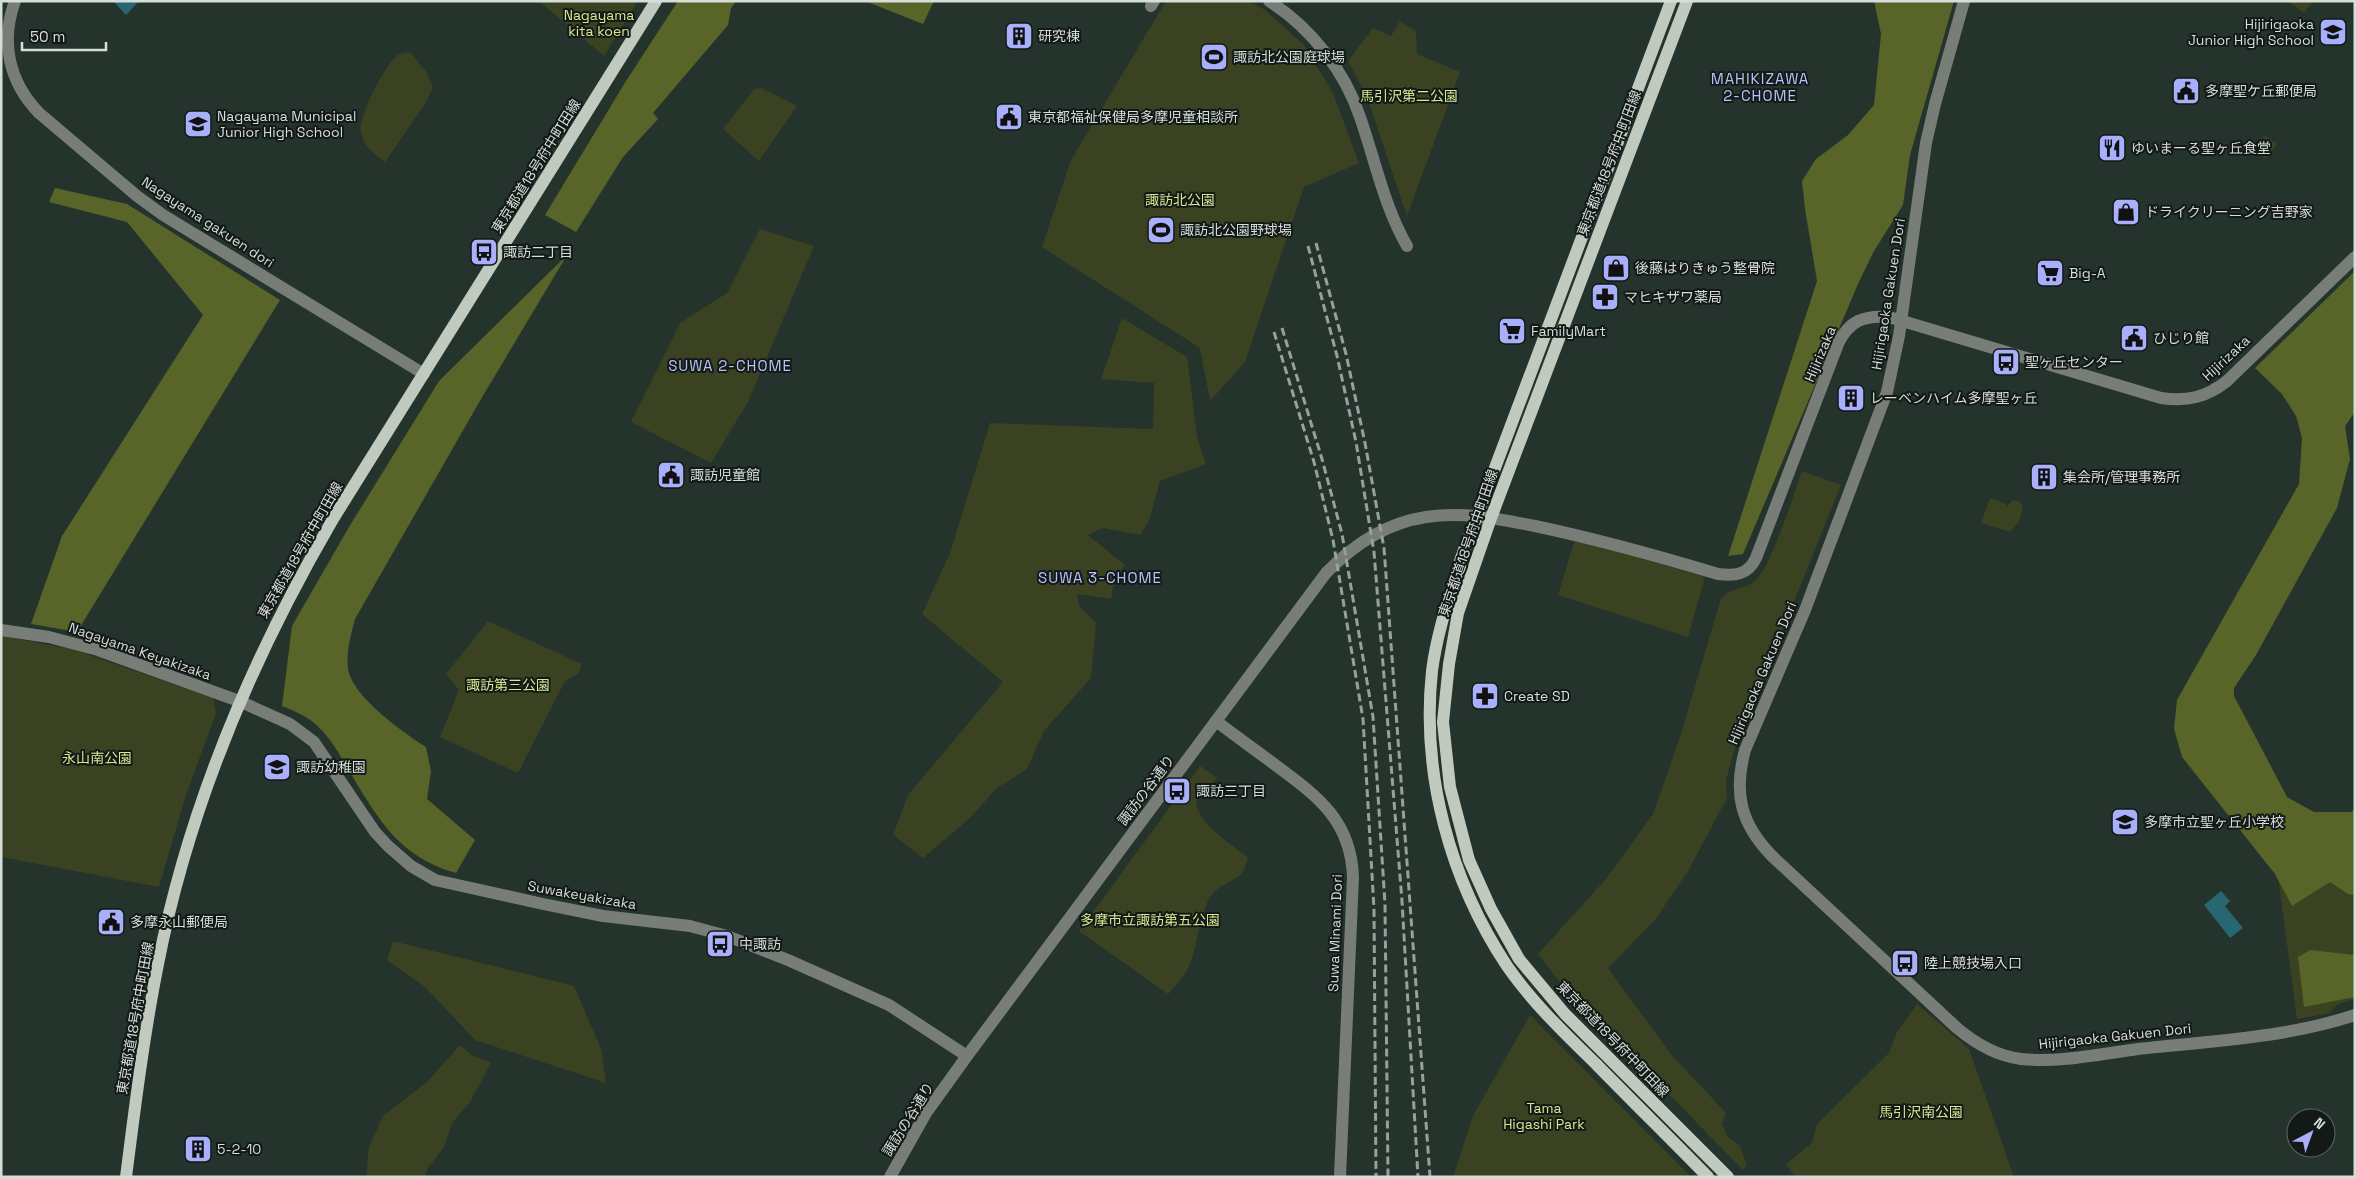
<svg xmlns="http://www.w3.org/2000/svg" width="2356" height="1178" font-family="'Space Grotesk','Noto Sans JP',sans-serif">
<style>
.green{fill:#3b4221}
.forest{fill:#596429}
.water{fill:#266771}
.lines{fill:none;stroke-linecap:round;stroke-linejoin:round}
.minor{stroke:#787d77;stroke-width:12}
.major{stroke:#c0cabe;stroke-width:12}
.rail{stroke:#96a19b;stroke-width:3;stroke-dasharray:8 4;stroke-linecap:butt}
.labels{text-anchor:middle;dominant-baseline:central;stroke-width:4;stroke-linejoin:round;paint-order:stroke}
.park-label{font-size:14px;fill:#d6e890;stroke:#121916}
.poi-label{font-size:14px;fill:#d5ded9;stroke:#121916;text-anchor:start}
.street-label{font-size:14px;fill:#d5ded9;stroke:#121916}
.neighbourhood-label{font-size:15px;letter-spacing:1px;fill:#bac1fa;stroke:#121916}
</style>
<rect width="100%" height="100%" fill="#24332c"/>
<g class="green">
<path d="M539,1H638L604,56Z"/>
<path d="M1166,1H1249L1265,10L1304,45L1333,93L1359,163L1304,187L1245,362L1210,401L1200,348L1042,247L1071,160Z"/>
<path d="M2288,1H2313L2304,13Z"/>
<path d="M1400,21L1416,31L1417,54L1460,72L1407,216L1367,97L1348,61L1373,28L1391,36Z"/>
<path d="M410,52L427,73L433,87L425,104L385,162C374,154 364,147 361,133C357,119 385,64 398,55C401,53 406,53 410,52Z"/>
<path d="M761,88L797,106L759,161L723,129L754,89Z"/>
<path d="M2265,136L2277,144L2265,159L2254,149Z"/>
<path d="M760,229L814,246L748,402L711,463L631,422L680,323L727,293Z"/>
<path d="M1122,318L1187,357L1197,437L1206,464L1160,481L1149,521L1140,535L1103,528L1088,535L1125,565L1114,582L1111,599L1077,594L1079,605L1096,623L1091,678L1044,731L1027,769L997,788L970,818L923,858L893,835L908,795L1003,682L922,614L950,553L990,423L1153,429L1154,383L1101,379Z"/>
<path d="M1802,471L1841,485L1734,751L1726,780L1727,798L1688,871L1655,920L1608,968L1670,1053L1726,1113L1722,1124L1728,1137L1740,1146L1747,1166L1743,1170L1563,986L1538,954L1605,880L1653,814L1680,737L1721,598C1733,587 1745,590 1755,581C1772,564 1793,497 1802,471Z"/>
<path d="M1990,498L2006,504L2007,507L2013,500L2019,501L2023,506L2020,520L2010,532L1981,523Z"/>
<path d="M1575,539L1705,577L1688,637L1558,595Z"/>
<path d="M488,621L582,664L578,674L565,681L518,773L440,737L459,690L446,674Z"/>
<path d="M1,636L72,649L213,698L216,713L185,798L159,887L1,857Z"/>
<path d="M1200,766L1217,778L1196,802C1199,825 1232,844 1248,858C1246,862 1245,869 1242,873C1230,885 1215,884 1207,903C1192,941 1201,963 1168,994L1079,931Z"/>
<path d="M2278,877L2355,878V999L2337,1005L2329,1013L2297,1019Z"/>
<path d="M393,941L574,986L601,1049L606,1083L475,1040L425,987L387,960Z"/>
<path d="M1917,1004L1969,1049L2014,1177H1795L1786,1164L1812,1143L1817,1124L1889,1053L1897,1032Z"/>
<path d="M1530,1015L1691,1177H1453L1473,1116Z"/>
<path d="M460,1045L473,1056L491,1063L470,1102L452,1123L444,1147L428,1168L425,1177H366L369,1147L383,1116L427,1082Z"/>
</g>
<g class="forest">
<path d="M678,1H736L731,8L728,25L653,113L658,119L623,157L576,232L545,215L626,81Z"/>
<path d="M865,1H934L923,24Z"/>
<path d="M1874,1H1954L1910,155L1903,205L1874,251L1858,284L1743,554L1728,556L1817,281L1805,209L1802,181L1816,159L1848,135L1874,105L1881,34Z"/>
<path d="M55,188L127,204L280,300L77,632L31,624L62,536L203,315L127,222L49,202Z"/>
<path d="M567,255L481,399L355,619C351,635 346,651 348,668C351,696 404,733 426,747L431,771L427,799L475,840L456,873C401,858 379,821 351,774C340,755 330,736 313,722C304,715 292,710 282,706L292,626L349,527L439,381Z"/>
<path d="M2355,271V412L2345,426L2350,459L2337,508L2256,655L2234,688V696L2287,797L2314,812H2351L2355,809V895L2348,894L2330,882L2292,906L2275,874L2182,757L2174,729L2177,700L2299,484L2302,438L2296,416L2282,394L2255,368Z"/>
<path d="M2310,950L2355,955V997L2304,1007L2298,957Z"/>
</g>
<g class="water">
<path d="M113,1H139L126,15Z"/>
<path d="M2221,891L2230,901L2225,906L2243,928L2230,938L2204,905Z"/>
</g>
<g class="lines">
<g class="minor">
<path d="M15,1C0,42 9,82 39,113L137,196L163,215L424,374"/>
<path d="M1269,1C1310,27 1345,71 1360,117C1375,160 1384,206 1407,246"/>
<path d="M1964,1L1935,104L1926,143L1899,336L1887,392L1805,610L1745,750C1733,794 1741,824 1772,856L1957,1028C1976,1044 1997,1056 2021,1059C2059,1063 2100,1054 2138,1049C2210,1041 2286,1038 2355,1015"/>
<path d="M1151,6L1154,1"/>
<path d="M1,630L49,637L98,650L239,701L290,724L314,742L375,832L388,846L411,866L435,880L543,904L603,916L690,926L727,936L788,960L889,1005L967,1056"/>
<path d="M1216,721C1237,737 1258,752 1278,767C1320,798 1351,822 1353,877L1340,1177"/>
<path d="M890,1177L926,1113L967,1056L1326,573C1354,544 1386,523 1426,517C1463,511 1499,519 1535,526C1597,539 1658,556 1718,574C1735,576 1748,575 1756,558L1838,344C1849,320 1865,315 1889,317L2161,398C2187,402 2207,397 2227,381L2355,257"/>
</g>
<g class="major">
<path d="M1671,1L1461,558C1450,595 1437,632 1432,671C1421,774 1450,880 1507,966C1532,1002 1565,1034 1596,1064C1633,1102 1671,1139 1708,1177"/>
<path d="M1687,1L1491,518L1458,613L1449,664L1443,722L1450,787L1469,860L1491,909L1519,959L1565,1014L1728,1177"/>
<path d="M126,1177C135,1106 144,1034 158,964C189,805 252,658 333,519L656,1"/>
</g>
<g class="rail">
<path d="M1316,243L1346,354L1365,443L1384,548L1430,1177"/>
<path d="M1308,246L1337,356L1356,442L1374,552L1402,901L1418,1177"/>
<path d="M1282,328L1322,459L1342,534L1373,717L1385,904L1388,1177"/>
<path d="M1274,332L1314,462L1333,540L1363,719L1374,909L1376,1177"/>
</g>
</g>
<defs>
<g id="school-square" transform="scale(1.4375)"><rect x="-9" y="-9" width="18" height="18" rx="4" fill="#a8b0fc" stroke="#121916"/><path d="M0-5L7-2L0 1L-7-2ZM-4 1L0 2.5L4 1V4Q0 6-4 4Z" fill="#111"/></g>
<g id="building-square" transform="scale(1.4375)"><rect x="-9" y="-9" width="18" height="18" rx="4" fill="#a8b0fc" stroke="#121916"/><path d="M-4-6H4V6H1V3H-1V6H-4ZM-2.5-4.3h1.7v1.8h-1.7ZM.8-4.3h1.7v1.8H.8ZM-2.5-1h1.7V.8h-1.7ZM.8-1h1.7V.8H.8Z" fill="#111"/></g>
<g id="stadium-square" transform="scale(1.4375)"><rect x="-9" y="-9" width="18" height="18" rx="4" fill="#a8b0fc" stroke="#121916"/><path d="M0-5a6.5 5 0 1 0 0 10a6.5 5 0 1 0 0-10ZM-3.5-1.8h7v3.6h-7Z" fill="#111"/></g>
<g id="civic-square" transform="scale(1.4375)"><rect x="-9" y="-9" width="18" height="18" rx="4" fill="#a8b0fc" stroke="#121916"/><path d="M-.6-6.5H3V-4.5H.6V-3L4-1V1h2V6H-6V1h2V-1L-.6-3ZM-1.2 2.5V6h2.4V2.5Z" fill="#111"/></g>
<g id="restaurant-square" transform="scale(1.4375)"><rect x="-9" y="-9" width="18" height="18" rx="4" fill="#a8b0fc" stroke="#121916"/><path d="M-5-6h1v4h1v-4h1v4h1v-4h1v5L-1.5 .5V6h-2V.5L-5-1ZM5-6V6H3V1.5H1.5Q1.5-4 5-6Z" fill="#111"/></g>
<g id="shop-square" transform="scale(1.4375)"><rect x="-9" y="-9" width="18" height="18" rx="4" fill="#a8b0fc" stroke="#121916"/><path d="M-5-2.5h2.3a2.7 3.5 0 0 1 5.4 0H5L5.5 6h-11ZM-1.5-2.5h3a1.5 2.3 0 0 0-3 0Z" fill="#111"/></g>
<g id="bus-square" transform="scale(1.4375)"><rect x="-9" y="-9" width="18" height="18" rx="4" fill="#a8b0fc" stroke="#121916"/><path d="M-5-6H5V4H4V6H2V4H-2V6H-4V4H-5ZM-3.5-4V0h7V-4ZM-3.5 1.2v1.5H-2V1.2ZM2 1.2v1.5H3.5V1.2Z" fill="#111"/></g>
<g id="supermarket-square" transform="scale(1.4375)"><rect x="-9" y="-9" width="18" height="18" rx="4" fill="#a8b0fc" stroke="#121916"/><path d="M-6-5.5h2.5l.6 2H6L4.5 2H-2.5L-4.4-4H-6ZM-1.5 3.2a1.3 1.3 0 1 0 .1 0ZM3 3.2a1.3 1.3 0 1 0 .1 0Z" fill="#111"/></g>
<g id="pharmacy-square" transform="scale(1.4375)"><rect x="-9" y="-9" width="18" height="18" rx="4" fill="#a8b0fc" stroke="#121916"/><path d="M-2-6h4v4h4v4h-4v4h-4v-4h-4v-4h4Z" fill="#111"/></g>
</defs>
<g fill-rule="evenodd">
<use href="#school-square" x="2333" y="32"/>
<use href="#building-square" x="1019" y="36"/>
<use href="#stadium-square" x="1214" y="57"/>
<use href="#civic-square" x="2186" y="91"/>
<use href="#civic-square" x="1009" y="117"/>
<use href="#school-square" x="198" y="124"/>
<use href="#restaurant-square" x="2112" y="148"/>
<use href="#shop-square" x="2126" y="212"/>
<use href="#stadium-square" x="1161" y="230"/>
<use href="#bus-square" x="484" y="252"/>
<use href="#shop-square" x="1616" y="268"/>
<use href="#supermarket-square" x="2050" y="273"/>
<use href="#pharmacy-square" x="1605" y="297"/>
<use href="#supermarket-square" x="1512" y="331"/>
<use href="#civic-square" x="2134" y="338"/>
<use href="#bus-square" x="2006" y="362"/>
<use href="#building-square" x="1851" y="398"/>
<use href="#civic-square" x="671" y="475"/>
<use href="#building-square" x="2044" y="477"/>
<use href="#pharmacy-square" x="1485" y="696"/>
<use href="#school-square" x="277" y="767"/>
<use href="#bus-square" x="1177" y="791"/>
<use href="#school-square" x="2125" y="822"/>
<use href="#civic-square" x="111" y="922"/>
<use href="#bus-square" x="720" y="944"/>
<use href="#bus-square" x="1905" y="963"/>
<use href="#building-square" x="198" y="1149"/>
</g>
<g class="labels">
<g class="park-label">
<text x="599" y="15">Nagayama<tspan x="599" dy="16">kita koen</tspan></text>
<text x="1409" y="96">馬引沢第二公園</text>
<text x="1180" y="200">諏訪北公園</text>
<text x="508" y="685">諏訪第三公園</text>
<text x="97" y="758">永山南公園</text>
<text x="1150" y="920">多摩市立諏訪第五公園</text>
<text x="1544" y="1108">Tama<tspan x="1544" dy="16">Higashi Park</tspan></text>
<text x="1921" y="1112">馬引沢南公園</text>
</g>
<g class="poi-label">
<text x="2314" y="24" text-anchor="end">Hijirigaoka<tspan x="2314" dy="16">Junior High School</tspan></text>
<text x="1038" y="36">研究棟</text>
<text x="1233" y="57">諏訪北公園庭球場</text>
<text x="2205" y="91">多摩聖ケ丘郵便局</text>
<text x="217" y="116">Nagayama Municipal<tspan x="217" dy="16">Junior High School</tspan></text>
<text x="1028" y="117">東京都福祉保健局多摩児童相談所</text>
<text x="2131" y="148">ゆいまーる聖ヶ丘食堂</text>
<text x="2145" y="212">ドライクリーニング吉野家</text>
<text x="1180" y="230">諏訪北公園野球場</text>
<text x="503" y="252">諏訪二丁目</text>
<text x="1635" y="268">後藤はりきゅう整骨院</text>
<text x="2069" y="273">Big-A</text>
<text x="1624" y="297">マヒキザワ薬局</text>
<text x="1531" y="331">FamilyMart</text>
<text x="2153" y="338">ひじり館</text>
<text x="2025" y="362">聖ヶ丘センター</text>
<text x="1870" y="398">レーベンハイム多摩聖ヶ丘</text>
<text x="690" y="475">諏訪児童館</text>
<text x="2063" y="477">集会所/管理事務所</text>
<text x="1504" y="696">Create SD</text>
<text x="296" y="767">諏訪幼稚園</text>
<text x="1196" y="791">諏訪三丁目</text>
<text x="2144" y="822">多摩市立聖ヶ丘小学校</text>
<text x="130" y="922">多摩永山郵便局</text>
<text x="739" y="944">中諏訪</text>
<text x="1924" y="963">陸上競技場入口</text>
<text x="217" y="1149">5-2-10</text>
</g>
<g class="street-label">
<text transform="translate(1609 163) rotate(-69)">東京都道18号府中町田線</text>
<text transform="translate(536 166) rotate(-58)">東京都道18号府中町田線</text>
<text transform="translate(208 222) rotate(33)">Nagayama gakuen dori</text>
<text transform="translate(1888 294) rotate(-81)">Hijirigaoka Gakuen Dori</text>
<text transform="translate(1820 354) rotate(-67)">Hijirizaka</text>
<text transform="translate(2226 358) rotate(-43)">Hijirizaka</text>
<text transform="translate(1468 543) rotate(-71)">東京都道18号府中町田線</text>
<text transform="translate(300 550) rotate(-60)">東京都道18号府中町田線</text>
<text transform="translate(140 651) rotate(19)">Nagayama Keyakizaka</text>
<text transform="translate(1762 673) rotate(-67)">Hijirigaoka Gakuen Dori</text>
<text transform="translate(1146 790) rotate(-53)">諏訪の谷通り</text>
<text transform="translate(582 895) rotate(10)">Suwakeyakizaka</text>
<text transform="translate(1335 933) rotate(-88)">Suwa Minami Dori</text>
<text transform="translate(135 1018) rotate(-80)">東京都道18号府中町田線</text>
<text transform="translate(2115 1036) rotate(-6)">Hijirigaoka Gakuen Dori</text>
<text transform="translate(1613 1039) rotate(46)">東京都道18号府中町田線</text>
<text transform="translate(908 1119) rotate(-58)">諏訪の谷通り</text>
</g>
<g class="neighbourhood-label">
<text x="1760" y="78">MAHIKIZAWA<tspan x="1760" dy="17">2-CHOME</tspan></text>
<text x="730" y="365">SUWA 2-CHOME</text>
<text x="1100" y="577">SUWA 3-CHOME</text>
</g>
</g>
<rect width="2356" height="1178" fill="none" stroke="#d5ded9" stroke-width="5"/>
<g transform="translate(2311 1133) rotate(41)"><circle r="24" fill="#121916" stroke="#606864"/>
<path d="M0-4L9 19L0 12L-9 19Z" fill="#a8b0fc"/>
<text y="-8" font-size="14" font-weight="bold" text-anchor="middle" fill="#d5ded9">N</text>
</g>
<path d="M22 42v8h84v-8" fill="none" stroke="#d5ded9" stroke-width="2.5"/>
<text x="30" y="42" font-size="15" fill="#d5ded9" stroke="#121916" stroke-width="4" paint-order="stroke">50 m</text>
</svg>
